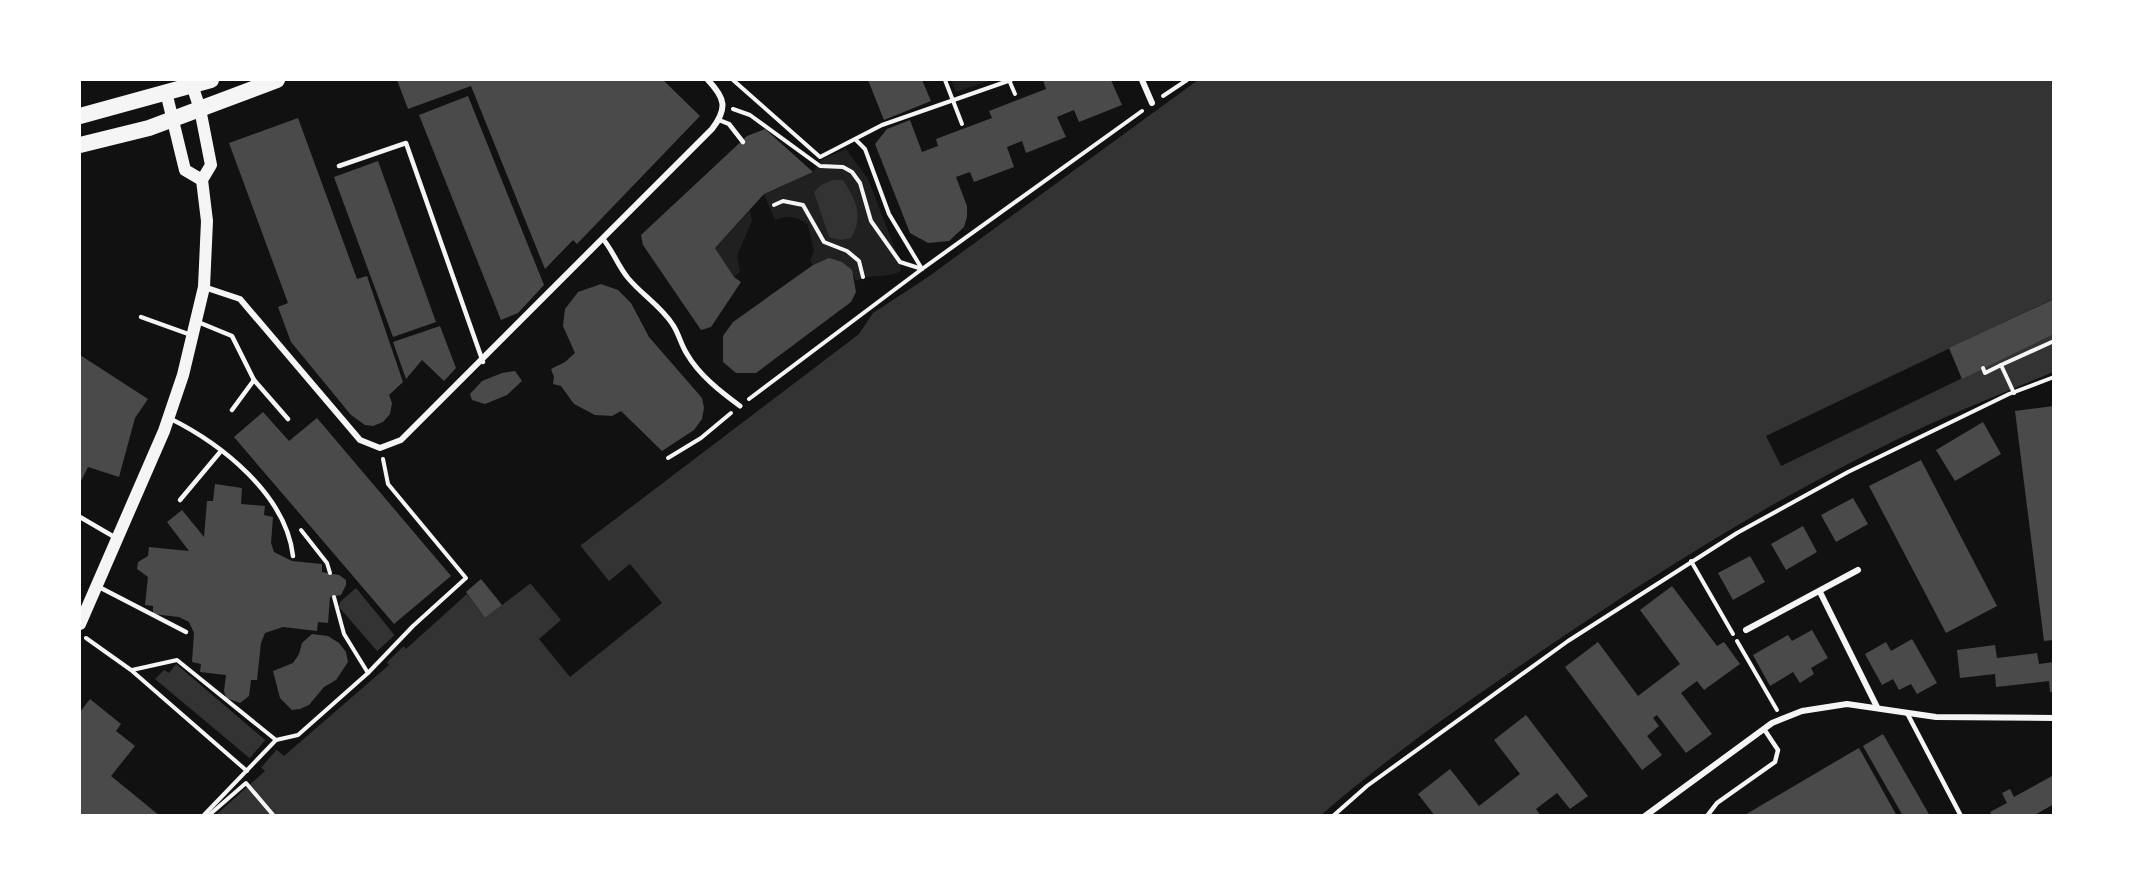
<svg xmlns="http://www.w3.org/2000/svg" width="2133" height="895" font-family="'PT Sans',sans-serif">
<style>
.green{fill:#202020}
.water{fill:#333}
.pier{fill:#111}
.building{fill:#4a4a4a}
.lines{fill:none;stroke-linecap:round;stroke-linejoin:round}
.path{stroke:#f5f5f5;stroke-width:4}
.service{stroke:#f5f5f5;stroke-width:4.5}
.pedestrian{stroke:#f5f5f5;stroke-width:5}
.minor{stroke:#f5f5f5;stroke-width:6}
.secondary{stroke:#f5f5f5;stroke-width:12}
.trunk{stroke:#f5f5f5;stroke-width:16}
</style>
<rect width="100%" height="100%" fill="#111"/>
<g class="green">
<path d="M951,80H991L956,92Z"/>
<path d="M846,149L868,179L900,262L901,271C887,279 870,273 856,281C848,259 833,257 813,265L810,261L814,251L808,225C796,216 789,215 775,220L764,194L813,172L821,160Z"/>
<path d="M750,210L752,221L737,256L740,272L734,277L715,248Z"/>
</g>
<g class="water">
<path d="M1198,80H2053V372C2001,394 1947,415 1896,440C1767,502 1645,580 1527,661C1456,709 1386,759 1321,815H216L265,771L155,679L164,670L169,673L176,664L284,756L389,665L339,607L340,602L356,588L406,649L467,594L485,618L859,334L873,313L928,277Z"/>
<path d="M833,180H843C856,200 864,216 851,238L840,240L829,237L814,192L821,185Z"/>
</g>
<g class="pier">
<path d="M2053,299V334L1781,466L1766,436Z"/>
<path d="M579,544L609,581L630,564L662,603L570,677L539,639L561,620L530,583Z"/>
<path d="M397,633L406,644L385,664L375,653Z"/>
<path d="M267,738L278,748L260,769L249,759Z"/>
</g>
<g class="building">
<path d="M397,80H663L700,116L577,244L573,240L545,269L471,86L408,109Z"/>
<path d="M868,80H922L931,101L884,120Z"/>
<path d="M1043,80H1111L1122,105L1079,122L1074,110L1057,117L1066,137L1026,153L1022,141L1007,147L1014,167L974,182L970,172L956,177L967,206V217L964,227L949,241L928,243L910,233L875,144L887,129L910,120L922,152L938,146L936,139L992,118L989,111L1046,89Z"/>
<path d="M468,96L544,285L518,313L501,320L419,115Z"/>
<path d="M298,118L357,279L367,276L403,382L389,395L392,403L390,414L383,422L373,426L365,425L351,415L291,342L278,307L288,303L229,143Z"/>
<path d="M765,129L813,172L764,194L715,248L734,277L741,282L711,327L701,330L643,245L641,235L747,136Z"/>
<path d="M378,161L436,322L393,337L334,177Z"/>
<path d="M829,258L842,262L852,270L856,292L851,302L756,373H736L723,362V336L733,322L813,265Z"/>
<path d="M601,284L618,290L631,303L649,337L702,398L704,408L702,419L694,430L662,451L621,411L612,416L595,415L574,404L561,386L553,384L554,377L551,369L565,362L575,353L563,326L565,309L578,292Z"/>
<path d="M2054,299V334L1962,379L1949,348Z"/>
<path d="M440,326L456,368L444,381L422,360L406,379L393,342Z"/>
<path d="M80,355L148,399L135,418L119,477L88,467L80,483Z"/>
<path d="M515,371L522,381L507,395L485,404L472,400L470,394L482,381L502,373Z"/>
<path d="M2054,406V640L2044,641L2015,411Z"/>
<path d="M263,412L289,441L317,418L451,576L394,624L234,437Z"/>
<path d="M1983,422L2001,454L1955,481L1936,450Z"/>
<path d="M1921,460L1997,606L1946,633L1869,486Z"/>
<path d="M215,484L242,488L241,504L265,506L264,515L273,517L271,543L274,552L292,561L322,564V572L339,575L346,580V585L341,595L330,597L328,623L318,622L317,631L283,627L265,633L261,643L257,680H251L249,696L240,703L226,698L224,691L226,675L200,672L201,664L192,662L194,633L189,622L179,617L153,614V606L145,605L148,577L137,569L138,562L148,556L149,547L189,551L167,522L182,510L204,537L207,501H213Z"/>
<path d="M1853,498L1868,524L1836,542L1821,515Z"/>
<path d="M1803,526L1817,552L1786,570L1771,544Z"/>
<path d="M1750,556L1765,582L1733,600L1718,573Z"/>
<path d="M481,579L502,605L485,618L466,592Z"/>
<path d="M1672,586L1717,646L1724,642L1740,664L1704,690L1697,681L1681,693L1712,734L1686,753L1657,715L1653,718L1659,726L1647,736L1662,755L1642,770L1565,667L1598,642L1638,696L1680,664L1640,610Z"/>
<path d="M1812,630L1828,658L1811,668L1814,674L1800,683L1793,672L1770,686L1753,655L1788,635L1792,641Z"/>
<path d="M312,634L328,636L339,643L346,652L348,662L336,680L324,687L309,705L300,709L292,710L280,698L273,671L293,663L299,654L302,643Z"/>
<path d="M1912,639L1937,683L1917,694L1911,684L1899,690L1893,679L1882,685L1865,654L1886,642L1891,651Z"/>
<path d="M1995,645L1997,658L2037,653L2039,664L2054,662V692H2050L2049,681L1996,687L1995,674L1960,678L1957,650Z"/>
<path d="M90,699L121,724L116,731L135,746L111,776L160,816H80V712Z"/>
<path d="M1526,715L1588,796L1570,809L1557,793L1536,809L1541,816H1435L1418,794L1450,769L1479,806L1520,774L1494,740Z"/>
<path d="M1883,734L1930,816H1903L1863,746Z"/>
<path d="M1859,748L1897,816H1743L1857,749Z"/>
<path d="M2054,775V804L2033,816H1992L1990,812L2007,803L2002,793L2010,789L2014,797Z"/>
</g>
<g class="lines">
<g class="path">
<path d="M733,80L820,157L882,125L1011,80"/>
<path d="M945,80L962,124"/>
<path d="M1009,80L1015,94"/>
<path d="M1163,96L1187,80"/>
<path d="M733,109L750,115L820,166L843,167L852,172L860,183L871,221L900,262L922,269"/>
<path d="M856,140L865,149L889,214L922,269"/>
<path d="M774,205L783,201L803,205L824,242L847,251L859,261L863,277"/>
<path d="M1983,368L1985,373L2001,365"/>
<path d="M2014,393L2001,365L2054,341"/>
<path d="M749,399L922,269L1142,111"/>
<path d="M668,458L701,438L731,413"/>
<path d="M301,530L327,563L330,573"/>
<path d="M1691,561L1733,634"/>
<path d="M334,597L344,634L368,673"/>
<path d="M86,638L131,670L247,771"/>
<path d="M1737,641L1777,710"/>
<path d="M132,670L177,660L276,740"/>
<path d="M203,816L276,740L298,735L368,673L413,626L466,578L388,484L383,459"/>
<path d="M208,816L246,783L274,816"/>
<path d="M1333,816L1367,786L1568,641L1737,533L1848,472L2009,394L2054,377"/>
</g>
<g class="service">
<path d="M719,120L729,124L743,142"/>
<path d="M339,166L406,143L483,362"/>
<path d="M141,317L191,335"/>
<path d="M198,322L232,336L254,380L288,419"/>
<path d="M232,410L254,380"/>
<path d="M169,418C222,444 286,495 293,556"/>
<path d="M180,500L221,451"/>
<path d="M80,517L116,538"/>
<path d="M97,586L186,632"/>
<path d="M1907,713L1961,816"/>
<path d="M1707,816L1717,803L1775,762L1778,750L1764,729"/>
</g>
<path class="pedestrian" d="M603,239C613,251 618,266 628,278C642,295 661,306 673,325C679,334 681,345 687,354C699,375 721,392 740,406"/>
<g class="minor">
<path d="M1142,80L1152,103"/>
<path d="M204,287L240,299L360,440L380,448L401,440L712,129C728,108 725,98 708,80"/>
<path d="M1820,592L1877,707"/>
<path d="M1746,630L1858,570"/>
<path d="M1645,816L1772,723L1802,711L1847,704L1936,717L2054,718"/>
</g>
<g class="secondary">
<path d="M166,92L185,170L202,180"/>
<path d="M80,624L164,431L183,375L204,287L207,221L202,180L211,165L200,109L192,85"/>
</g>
<g class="trunk">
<path d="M80,116L211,80"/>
<path d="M80,145L149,128L277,80"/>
</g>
</g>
<rect width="2133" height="895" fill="none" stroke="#ffffff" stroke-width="162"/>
</svg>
